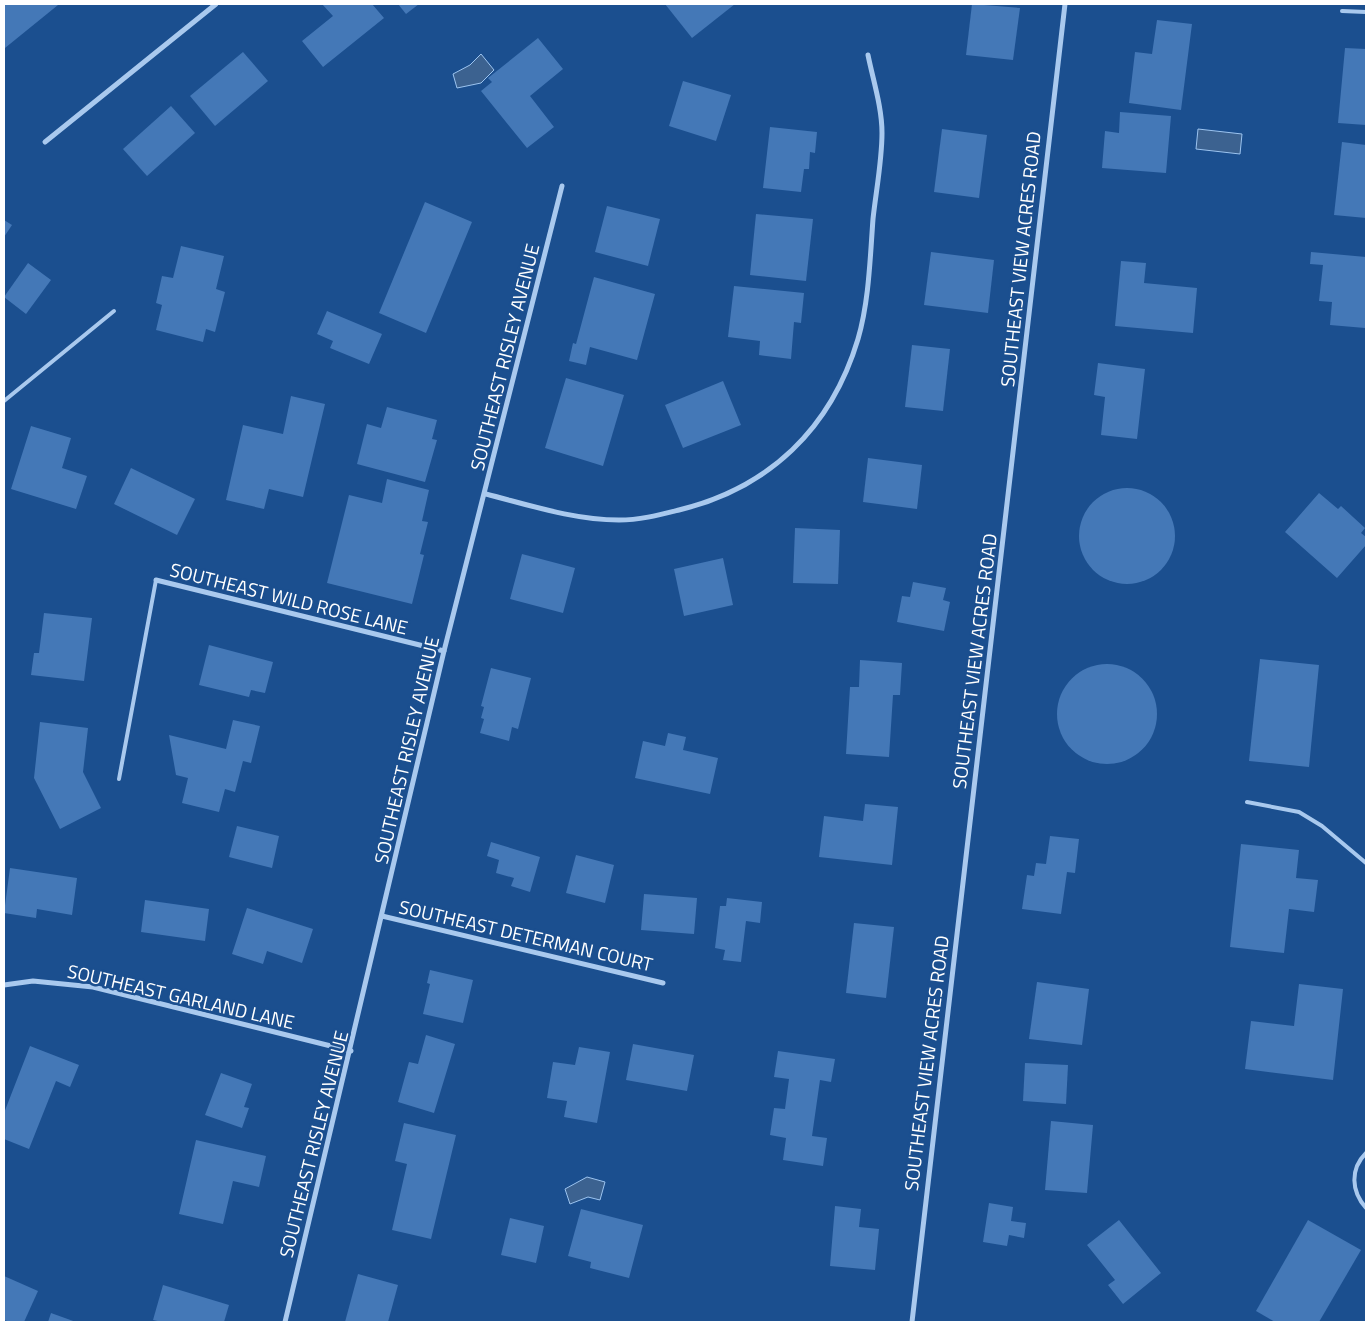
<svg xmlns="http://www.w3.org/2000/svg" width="1370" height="1326" font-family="'Titillium Web',sans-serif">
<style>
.water{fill:#3c6290;stroke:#9cc4f0}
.building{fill:#4478b7}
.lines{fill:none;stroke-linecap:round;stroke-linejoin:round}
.service{stroke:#a9c9ee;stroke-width:4}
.minor{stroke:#a9c9ee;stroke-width:5}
.labels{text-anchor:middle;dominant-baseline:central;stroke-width:5;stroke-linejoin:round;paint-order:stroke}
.street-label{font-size:19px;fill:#fff;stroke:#1b4f8f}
</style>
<rect width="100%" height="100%" fill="#1b4f8f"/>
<g class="water">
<path d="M481,54L494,70L481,83L457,88L453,74L470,65Z"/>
<path d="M1198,129L1242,134L1240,154L1196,149Z"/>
<path d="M587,1177L605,1182L600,1200L588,1197L570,1204L565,1189Z"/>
</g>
<g class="building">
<path d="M4,4H57L58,5L5,48Z"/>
<path d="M322,4H372L384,18L323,67L302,41L333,16Z"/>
<path d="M398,4H419L406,14Z"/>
<path d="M665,4H735L692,38Z"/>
<path d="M972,4L1020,8L1013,60L966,55Z"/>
<path d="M1157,20L1192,24L1181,110L1129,103L1135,52L1152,54Z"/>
<path d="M538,38L563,69L530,96L554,127L527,148L481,91L492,82L488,78Z"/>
<path d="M1345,48L1366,49V125L1338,123Z"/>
<path d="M243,52L268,81L215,126L190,96Z"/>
<path d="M683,81L731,95L716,141L669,126Z"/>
<path d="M171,106L195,133L147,176L123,149Z"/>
<path d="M1120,112L1171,116L1166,173L1102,168L1105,131L1119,133Z"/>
<path d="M770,127L817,132L815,153L810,152L809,169H804L801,192L763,188Z"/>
<path d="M942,129L987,135L979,198L934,192Z"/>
<path d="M1342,142L1366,145V218L1334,215Z"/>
<path d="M425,202L472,222L426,333L379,313Z"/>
<path d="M607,206L660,219L648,266L595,252Z"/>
<path d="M756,214L813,219L806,281L750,275Z"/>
<path d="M4,220L12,225L4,237Z"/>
<path d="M181,246L224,256L216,289L225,292L215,332L206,329L203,342L156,330L162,305L156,303L162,276L173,278Z"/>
<path d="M931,252L994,260L988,313L924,305Z"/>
<path d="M1311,252L1366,257L1365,328L1330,325L1332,302L1319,301L1323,265L1310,264Z"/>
<path d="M1121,261L1146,263L1144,283L1197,288L1193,333L1115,326Z"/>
<path d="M28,263L51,280L26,314L4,297Z"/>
<path d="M594,277L655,294L637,360L590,347L586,365L569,361L573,343L576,344Z"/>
<path d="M734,286L804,293L801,323L794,322L791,359L759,355L760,341L728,337Z"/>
<path d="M327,311L382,334L369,364L330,348L333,341L317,334Z"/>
<path d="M912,345L950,349L943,411L905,407Z"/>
<path d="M1098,363L1145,369L1137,439L1101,435L1105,397L1094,395Z"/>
<path d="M566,378L624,395L603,466L545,448Z"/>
<path d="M723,381L741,425L683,448L665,405Z"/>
<path d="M291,396L325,404L303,497L269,489L264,509L226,500L243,425L283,434Z"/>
<path d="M387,407L437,420L432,439L437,440L425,482L357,464L367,424L381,428Z"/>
<path d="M31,426L71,438L62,468L87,476L76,509L11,489Z"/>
<path d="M868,458L922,465L917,509L863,502Z"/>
<path d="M131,468L195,499L177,535L114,504Z"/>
<path d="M387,479L429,490L422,521L428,522L420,554L424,555L412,604L327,583L349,495L382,503Z"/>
<circle cx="1127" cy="536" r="48"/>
<path d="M1319,493L1338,509L1341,506L1365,528L1361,533L1366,537V545L1337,578L1285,532Z"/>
<path d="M795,528L840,530L838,584L793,583Z"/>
<path d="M522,554L575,568L563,613L510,599Z"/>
<path d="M723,558L733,605L684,616L674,569Z"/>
<path d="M913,582L946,588L943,600L950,602L944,631L897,622L902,596L910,597Z"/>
<path d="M44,613L92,618L84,681L31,675L34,653H39Z"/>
<path d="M209,645L273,662L265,693L251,690L249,697L199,685Z"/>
<path d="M1260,659L1319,665L1309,767L1249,761Z"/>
<path d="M860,660L902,663L900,695H893L889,757L846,754L850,687H859Z"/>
<circle cx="1107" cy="714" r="50"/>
<path d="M491,668L531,678L518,729L512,727L509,741L480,733L484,719L481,718L484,707L481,706Z"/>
<path d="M233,720L260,726L251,763L243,761L235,792L225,789L219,812L182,803L188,778L176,775L169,735L226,749Z"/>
<path d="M40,722L88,728L83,772L101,808L60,829L34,778Z"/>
<path d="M668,733L686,737L683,750L718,758L710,794L635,778L643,741L665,746Z"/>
<path d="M865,804L898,807L892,865L819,857L824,816L863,821Z"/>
<path d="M237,826L279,836L272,868L229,857Z"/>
<path d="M1050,836L1079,839L1075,873L1067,872L1061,914L1022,909L1027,875L1034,876L1036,863L1046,864Z"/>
<path d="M491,842L540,857L530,892L511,886L514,878L496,873L499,860L487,856Z"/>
<path d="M1241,844L1299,850L1296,878L1318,880L1314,912L1289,909L1284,953L1230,947Z"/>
<path d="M576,855L614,865L605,903L566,893Z"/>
<path d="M10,868L77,878L72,915L37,909L36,918L4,913Z"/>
<path d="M644,894L697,898L694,934L641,930Z"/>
<path d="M727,898L762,902L760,923L746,921L741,962L723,960L725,950L715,948L720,906H726Z"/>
<path d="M145,900L209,909L205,941L141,932Z"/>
<path d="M247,908L313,929L302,963L267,951L263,964L232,954Z"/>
<path d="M854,923L894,927L886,998L846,993Z"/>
<path d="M430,970L473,980L463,1023L423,1014L430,984L427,983Z"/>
<path d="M1037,982L1089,989L1082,1045L1029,1039Z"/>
<path d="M1299,984L1343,989L1333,1080L1245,1069L1251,1021L1294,1026Z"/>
<path d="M426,1035L455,1044L434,1113L398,1102L409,1062L418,1064Z"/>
<path d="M633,1044L694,1055L687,1091L626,1080Z"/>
<path d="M30,1046L79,1065L70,1087L56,1081L29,1149L4,1139V1113Z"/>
<path d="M579,1047L610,1052L597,1123L564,1117L567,1101L547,1098L553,1062L575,1065Z"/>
<path d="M778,1051L835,1059L831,1082L820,1080L812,1136L827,1138L823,1166L783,1160L786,1138L770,1135L774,1108L785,1109L789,1079L774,1077Z"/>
<path d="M1025,1063L1068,1065L1066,1104L1023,1101Z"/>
<path d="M221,1073L252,1084L244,1107L249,1108L242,1128L205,1115Z"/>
<path d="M1051,1121L1093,1125L1087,1193L1045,1190Z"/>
<path d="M404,1123L456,1135L431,1239L392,1230L407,1164L395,1161Z"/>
<path d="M196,1140L266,1156L259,1187L233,1181L223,1224L179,1214Z"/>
<path d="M989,1203L1013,1207L1011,1221L1026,1223L1024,1238L1009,1235L1007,1246L983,1242Z"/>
<path d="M835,1206L861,1209L859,1227L879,1229L875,1270L830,1266Z"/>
<path d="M581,1209L643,1225L629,1278L590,1268L591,1262L568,1256Z"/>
<path d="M510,1218L544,1226L536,1263L501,1255Z"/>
<path d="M1119,1220L1161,1273L1123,1304L1108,1285L1115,1280L1087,1245Z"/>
<path d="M1308,1220L1361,1250L1319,1322H1275L1256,1311Z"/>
<path d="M358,1274L398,1285L388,1322H345Z"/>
<path d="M4,1276L38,1291L24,1322H10L4,1320Z"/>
<path d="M163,1285L229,1305L224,1322H162L153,1320Z"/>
<path d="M51,1313L76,1322H48Z"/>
</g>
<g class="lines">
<g class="service">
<path d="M1342,11L1366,12"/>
<path d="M4,401L114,311"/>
<path d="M119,779L156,580"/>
<path d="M1247,802L1299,812L1322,826L1366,863"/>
<path d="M1366,1153C1350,1169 1351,1191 1366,1208"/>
</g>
<g class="minor">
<path d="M45,142L216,4"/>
<path d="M486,494C529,505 574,520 619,520C640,520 659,515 679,510C769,488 831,429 858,339C869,301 870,259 873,219C876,191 882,161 882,133C882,107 873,80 868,55"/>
<path d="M156,580L444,651"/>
<path d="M382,916L663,983"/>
<path d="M4,985L33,981L93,987L351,1051"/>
<path d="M285,1322L444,651L562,186"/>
<path d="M912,1322L1065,4"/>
</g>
</g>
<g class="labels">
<g class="street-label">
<text transform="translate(1020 259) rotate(-84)">SOUTHEAST VIEW ACRES ROAD</text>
<text transform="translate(504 357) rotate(-76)">SOUTHEAST RISLEY AVENUE</text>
<text transform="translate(289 598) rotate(14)">SOUTHEAST WILD ROSE LANE</text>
<text transform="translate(974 661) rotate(-83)">SOUTHEAST VIEW ACRES ROAD</text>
<text transform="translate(406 750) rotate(-77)">SOUTHEAST RISLEY AVENUE</text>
<text transform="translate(526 935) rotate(13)">SOUTHEAST DETERMAN COURT</text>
<text transform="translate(181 996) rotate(13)">SOUTHEAST GARLAND LANE</text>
<text transform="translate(926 1063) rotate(-83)">SOUTHEAST VIEW ACRES ROAD</text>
<text transform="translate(313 1144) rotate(-76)">SOUTHEAST RISLEY AVENUE</text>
</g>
</g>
<rect width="1370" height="1326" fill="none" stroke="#ffffff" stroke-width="10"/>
</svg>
